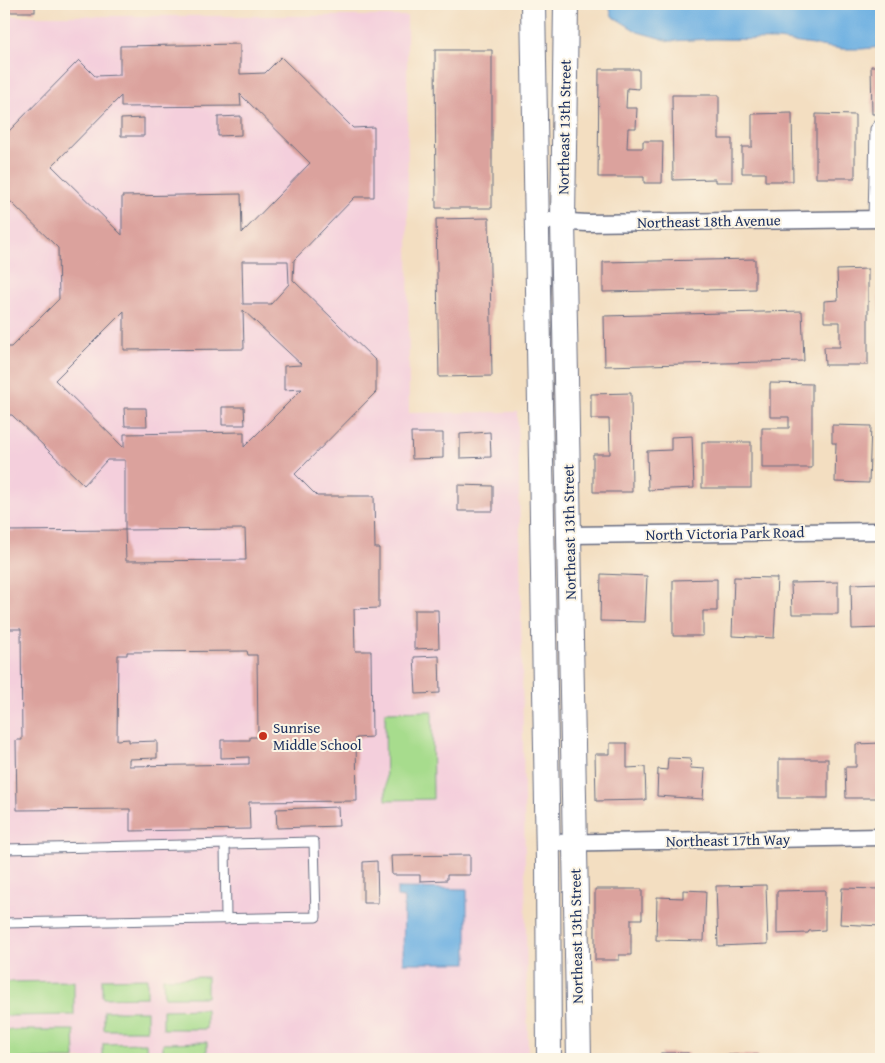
<svg xmlns="http://www.w3.org/2000/svg" width="885" height="1063" font-family="'Gentium Book Plus',serif">
<style>
.built{fill:#f4cfdc}
.green{fill:#a7dc8d;stroke:#618676}
.water{fill:#6db0e2;stroke:#4470a0}
.building{fill:#dba29d;fill-rule:evenodd}
.lines{fill:none;stroke-linecap:round;stroke-linejoin:round}
.lane-casing{stroke:#676c81;stroke-width:11}
.street-casing{stroke:#676c81;stroke-width:19}
.secondary-casing{stroke:#676c81;stroke-width:26}
.lane{stroke:#fff;stroke-width:9}
.street{stroke:#fff;stroke-width:16}
.secondary{stroke:#fff;stroke-width:24}
.poi-dot{fill:#c8321e;stroke:#fcf5e5;stroke-width:2}
.labels{text-anchor:middle;dominant-baseline:central;stroke-width:4;stroke-linejoin:round;paint-order:stroke}
.street-label{font-size:15px;fill:#1b2f5e;stroke:#fcf5e5}
.poi-label{font-size:15px;fill:#1b2f5e;stroke:#fcf5e5;text-anchor:start}
</style>
<rect width="100%" height="100%" fill="#fcf5e5"/>
<filter id="ink" filterUnits="userSpaceOnUse"><feTurbulence type="fractalNoise" baseFrequency=".02" numOctaves="2"/><feDisplacementMap in="SourceGraphic" scale="10" xChannelSelector="R" yChannelSelector="G"/><feConvolveMatrix kernelMatrix="1 2 1 2 8 2 1 2 1" color-interpolation-filters="sRGB"/></filter>
<filter id="wash" filterUnits="userSpaceOnUse"><feTurbulence type="fractalNoise" baseFrequency=".0096" numOctaves="4" result="noise"/><feDisplacementMap in="SourceGraphic" scale="20" xChannelSelector="R" yChannelSelector="G"/><feGaussianBlur stdDeviation="1.12" result="paint"/><feColorMatrix in="noise" values="0 0 0 0 0 0 0 0 0 0 0 0 0 0 0 0 0 1.4 0 .05"/><feComposite in="paint" operator="in"/></filter>
<g filter="url(#wash)">
<rect width="100%" height="100%" fill="#f3dec1"/>
<path class="built" d="M4,16H407L409,413L518,412L528,1059H4Z"/>
<g class="green">
<path d="M432,711L433,799L386,800L385,712Z"/>
<path d="M207,977V997H164L163,978Z"/>
<path d="M147,978V997L103,998V979Z"/>
<path d="M74,981V1015L4,1016V982Z"/>
<path d="M206,1009V1029H163V1010Z"/>
<rect x="104" y="1011" width="43" height="19"/>
<path d="M4,1030H74L75,1059H4Z"/>
<path d="M207,1042V1059H163V1043Z"/>
<path d="M146,1043L147,1059H103V1044Z"/>
</g>
<g class="water">
<path d="M609,4H881V47L862,49H842L778,40L714,39L670,41L638,32L612,16Z"/>
<path d="M397,888L467,889V963H403L404,898L397,897Z"/>
</g>
<g id="blocks">
<g class="building">
<rect x="4" y="4" width="31" height="8"/>
<path d="M240,44V74L265,73L281,57L353,128L374,127V197H355L294,260L293,280L376,361V392L295,474L317,496H374L375,548H379V608L354,609L355,651H371L372,737L356,738L357,801L249,802L250,829L130,831V809L17,810L16,740H22L21,629H6L5,531L125,530V460H107L84,485L12,415H4V347H11L59,299L58,248L10,201H4V132H8L79,60L95,76L120,75V46ZM240,94L310,163L242,233L241,194L122,196V235L52,166L121,96V107L241,106ZM242,261H288L289,284L271,304H243ZM243,310L302,365L284,366V390L302,389L244,447V432L124,434V448L55,380L124,311V350L244,349ZM245,529L246,560L126,561L125,530ZM247,651L248,655H257L258,737H250V740H221V758L249,757V764L129,766V759L157,758V741L129,742V739L117,740L118,655H127V652Z"/>
<path d="M435,50H492V208H436Z"/>
<path d="M871,66H881V114H872Z"/>
<path d="M599,69H639V89L627,88L626,108H637L636,128H628L627,148H643V141H663L662,183H644V177H598Z"/>
<path d="M672,95H719V139H732V182H715V179L673,180Z"/>
<path d="M792,113L793,181H765V173H742V147H752V114Z"/>
<path d="M816,114L855,115V178H816Z"/>
<path d="M241,116V135L218,136V117Z"/>
<path d="M144,118V136H121V119Z"/>
<path d="M489,218L492,376L439,377L436,219Z"/>
<path d="M755,259V289L603,292V262Z"/>
<path d="M868,269V365H825L824,347H840V322H824V301L838,300L837,270Z"/>
<path d="M878,288H881V314H879Z"/>
<path d="M802,311L804,361L605,366L604,316Z"/>
<path d="M770,383L812,384V468H762V428H789V417H770Z"/>
<path d="M631,393L632,492H593V454H610L609,419H591V394Z"/>
<path d="M222,407H244L245,425H222Z"/>
<path d="M124,408H146L147,426H125Z"/>
<path d="M832,425L871,426L869,483L835,482L836,443H832Z"/>
<path d="M490,432L491,457L460,458V434Z"/>
<path d="M411,433H443V458L412,459Z"/>
<path d="M692,436L694,488L648,490L647,451L671,450V437Z"/>
<rect x="702" y="442" width="49" height="46"/>
<path d="M458,485L493,486V511H458Z"/>
<path d="M601,574L647,576L645,622L600,621Z"/>
<path d="M734,577L777,578L774,638L732,636Z"/>
<path d="M717,579V611H703V636H673V580Z"/>
<path d="M838,582V614H792L791,583Z"/>
<path d="M881,583V628L852,629L851,584Z"/>
<path d="M414,610H438L439,648L414,649Z"/>
<path d="M439,656L440,693L416,694L414,657Z"/>
<path d="M610,743H627V768L645,767L646,800L596,801L595,754H610Z"/>
<path d="M881,743V798H846L845,767H856V744Z"/>
<path d="M668,758L691,759L690,768L705,769L703,799L657,796L658,769L667,770Z"/>
<rect x="779" y="759" width="49" height="39"/>
<path d="M338,807L339,826L277,828L276,809Z"/>
<path d="M470,855V875H447V880L420,881V875H392L391,856Z"/>
<path d="M377,861L378,903H363V862Z"/>
<path d="M766,885L768,944L718,946L716,886Z"/>
<path d="M842,888L881,889V926L840,924Z"/>
<path d="M595,889H642V919H631V955H619V960H595Z"/>
<path d="M683,890L706,891L704,941L656,940L657,897L683,898Z"/>
<path d="M825,890V930L809,931L808,933L777,934V891Z"/>
<rect x="661" y="1053" width="27" height="6"/>
<rect x="724" y="1055" width="34" height="4"/>
<path d="M819,1056V1059H786V1057Z"/>
</g>
</g>
</g>
<g filter="url(#ink)">
<use href="#blocks" fill-opacity="0" stroke="#676c81" stroke-width="1"/>
<g class="lines">
<g class="lane-casing">
<g id="lane">
<path d="M873,219L875,129L881,122"/>
<path d="M225,844L226,919"/>
<path d="M4,849L314,842L316,917L4,923"/>
</g>
</g>
<g class="street-casing">
<g id="street">
<path d="M536,220L587,223L881,219"/>
<path d="M569,535L881,531"/>
<path d="M547,843L881,837"/>
</g>
</g>
<g class="secondary-casing">
<g id="secondary">
<path d="M533,4L548,861L549,1059"/>
<path d="M566,4L563,220L579,1059"/>
</g>
</g>
<use href="#lane" class="lane"/>
<use href="#street" class="street"/>
<use href="#secondary" class="secondary"/>
</g>
</g>
<circle class="poi-dot" cx="263" cy="736" r="5"/>
<g class="labels">
<g class="street-label">
<text transform="translate(564 127) rotate(-89)">Northeast 13th Street</text>
<text transform="translate(709 221) rotate(-1)">Northeast 18th Avenue</text>
<text transform="translate(569 532) rotate(-91)">Northeast 13th Street</text>
<text transform="translate(725 533) rotate(-1)">North Victoria Park Road</text>
<text transform="translate(728 840) rotate(-1)">Northeast 17th Way</text>
<text transform="translate(576 936) rotate(-91)">Northeast 13th Street</text>
</g>
<g class="poi-label">
<text x="273" y="727">Sunrise<tspan x="273" dy="17">Middle School</tspan></text>
</g>
</g>
<rect width="885" height="1063" fill="none" stroke="#fcf5e5" stroke-width="20"/>
</svg>
